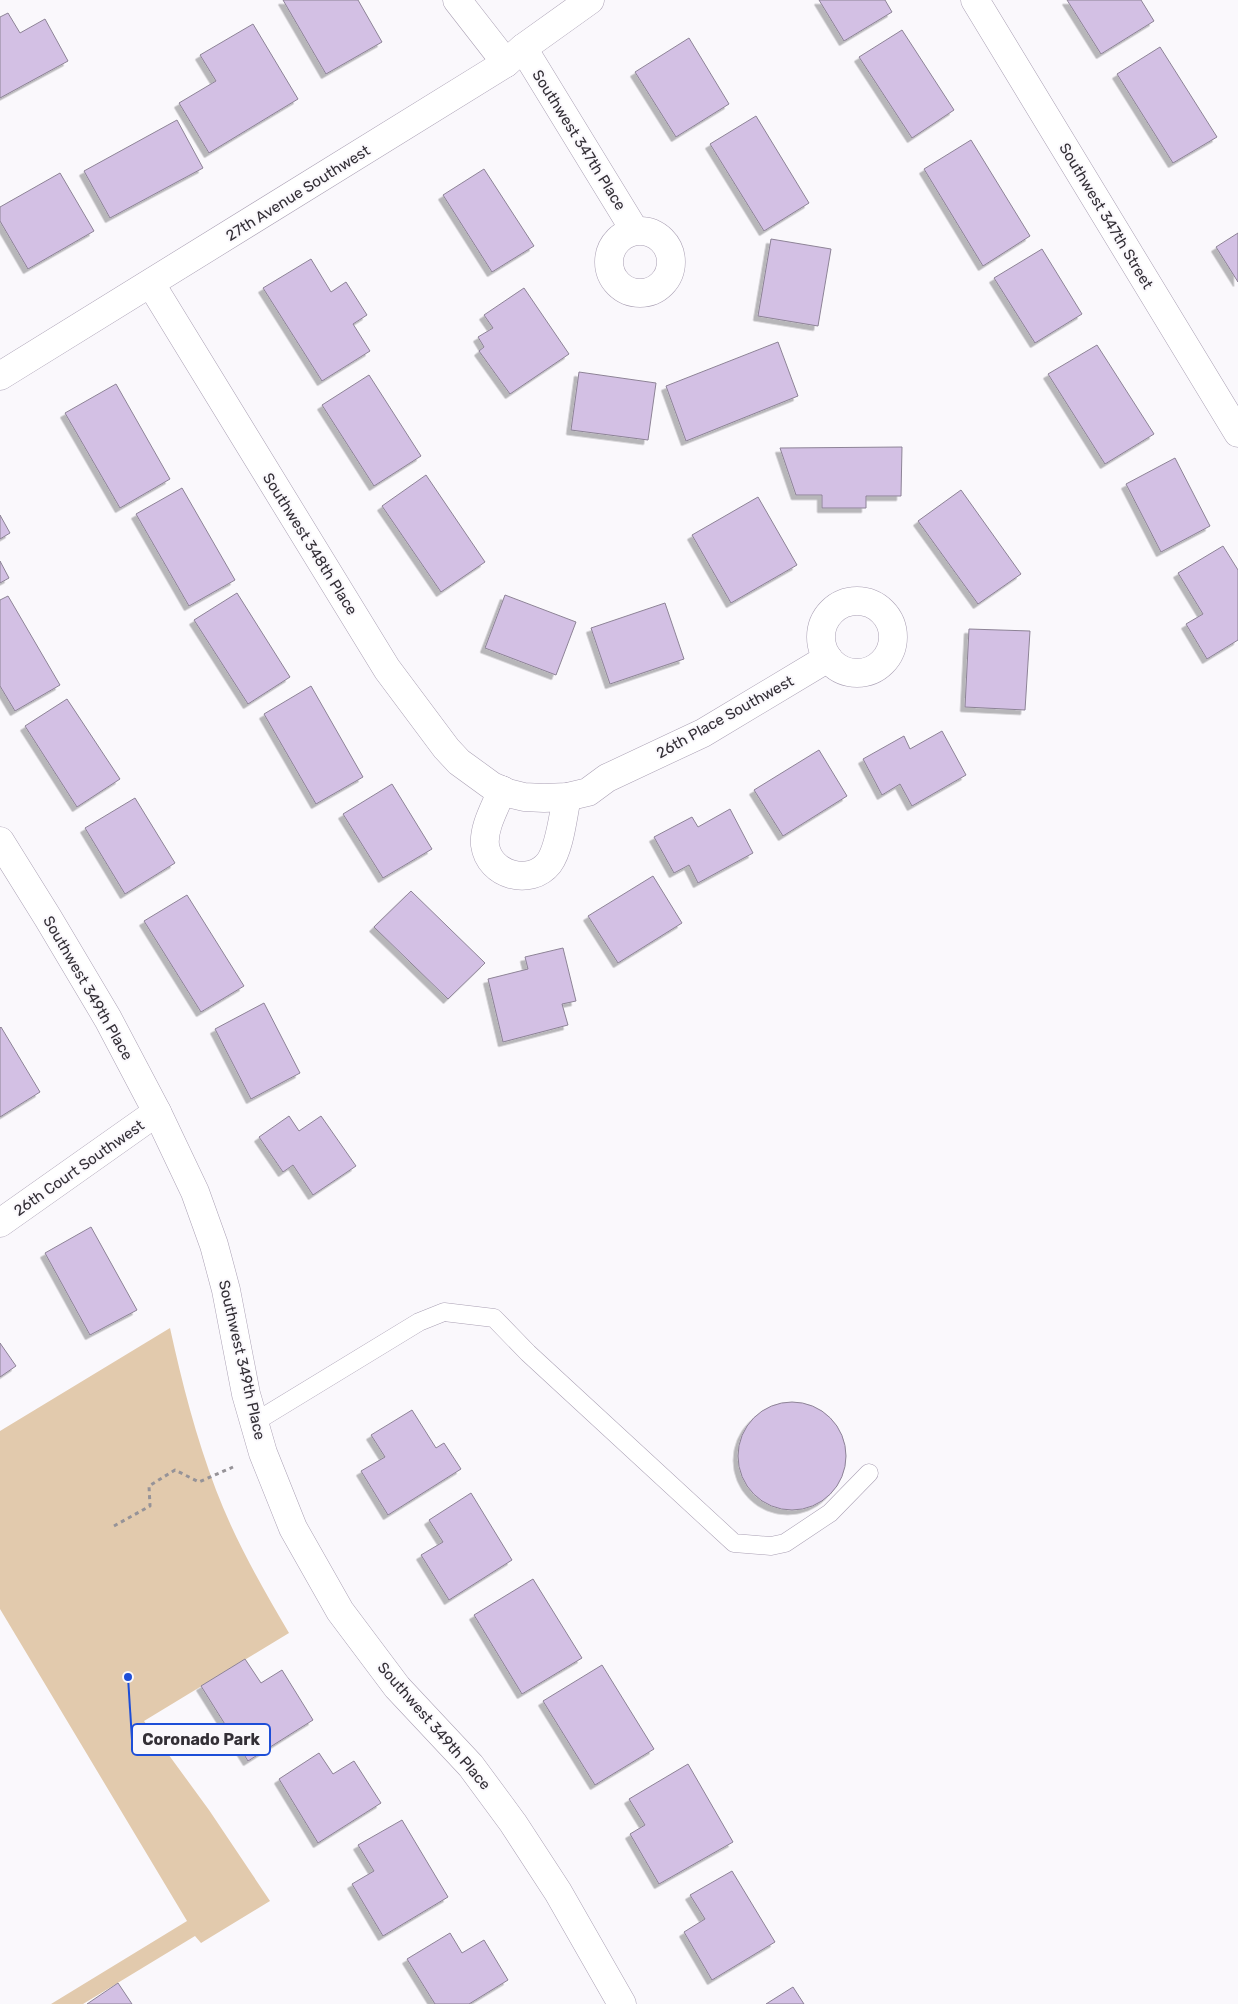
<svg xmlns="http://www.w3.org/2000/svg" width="1238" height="2004" font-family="Rubik,sans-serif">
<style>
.green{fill:#e2caad}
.building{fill:#d3c0e4;stroke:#8d8396;filter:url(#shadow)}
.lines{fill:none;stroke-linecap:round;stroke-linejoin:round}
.lane-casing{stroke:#aaa0b4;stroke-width:19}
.street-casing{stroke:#aaa0b4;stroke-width:29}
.path{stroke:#969398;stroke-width:3;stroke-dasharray:4 4;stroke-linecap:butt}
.lane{stroke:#fff;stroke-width:18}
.street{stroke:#fff;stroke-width:28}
.labels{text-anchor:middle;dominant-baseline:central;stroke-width:4;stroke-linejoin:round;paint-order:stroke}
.street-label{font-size:15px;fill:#332f36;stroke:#faf8fc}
.leader{fill:none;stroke:#1d4ed8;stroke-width:2}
.callout-dot{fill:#1d4ed8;stroke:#faf8fc;stroke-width:2}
.callout{fill:#faf8fc;stroke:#1d4ed8;stroke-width:2}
.callout-label{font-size:16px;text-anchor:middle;font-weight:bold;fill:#332f36}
</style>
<defs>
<filter id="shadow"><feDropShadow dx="-4.5" dy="4.5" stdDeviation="0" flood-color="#0004"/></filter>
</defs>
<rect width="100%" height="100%" fill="#faf8fc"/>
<path class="green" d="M170,1328C182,1383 196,1437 216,1490C235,1540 262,1587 289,1633L144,1721L209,1810L270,1901L201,1943L195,1936L83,2004H51L187,1921L0,1609V1431Z"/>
<g class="building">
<path d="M283,0H358L382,42L326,74Z"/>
<path d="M819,0H885L892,12L844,41Z"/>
<path d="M1067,0H1141L1154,21L1101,54Z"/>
<path d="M8,13L20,33L45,19L68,61L0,98V17Z"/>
<path d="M253,24L298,99L209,153L179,103L216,81L200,55Z"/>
<path d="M902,30L954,110L912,138L859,57Z"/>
<path d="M689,38L729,104L676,137L635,72Z"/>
<path d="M1160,47L1217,137L1173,163L1117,74Z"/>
<path d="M756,116L809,203L764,231L710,144Z"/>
<path d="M177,120L203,168L110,218L84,171Z"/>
<path d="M971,140L1030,236L983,266L924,169Z"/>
<path d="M484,169L534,246L492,272L443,195Z"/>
<path d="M60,173L94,231L28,269L0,221V207Z"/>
<path d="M1238,233V282L1216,247Z"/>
<path d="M771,239L831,249L818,326L758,316Z"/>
<path d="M1042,249L1082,314L1035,343L994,278Z"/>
<path d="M311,259L331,292L346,282L367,315L353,324L370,351L322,381L263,288Z"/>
<path d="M524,288L569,354L510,394L479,351L484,347L478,337L493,328L484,315Z"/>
<path d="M778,342L798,396L686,441L666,386Z"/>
<path d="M1097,345L1154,434L1105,464L1048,374Z"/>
<path d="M579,372L656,383L648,440L571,430Z"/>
<path d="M369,375L421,456L374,486L322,405Z"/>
<path d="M116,384L170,479L120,508L65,413Z"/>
<path d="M902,447L901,496H866V508H822V495H796L780,448Z"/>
<path d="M1175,458L1210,526L1161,552L1126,484Z"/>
<path d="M426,475L485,562L441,592L382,506Z"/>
<path d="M182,488L235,580L189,606L136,514Z"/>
<path d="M961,490L1021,574L978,604L918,521Z"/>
<path d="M758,497L797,565L731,603L692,535Z"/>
<path d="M0,515L10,533L0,539Z"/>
<path d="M1223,546L1238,570V640L1207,659L1186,624L1203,614L1178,573Z"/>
<path d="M0,561L9,578L0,583Z"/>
<path d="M237,593L290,677L248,704L194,620Z"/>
<path d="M505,595L576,622L556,675L485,648Z"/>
<path d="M8,596L60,685L15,711L0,686V600Z"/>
<path d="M665,603L684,659L610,684L591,628Z"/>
<path d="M969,629L1030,631L1025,710L965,707Z"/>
<path d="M311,686L363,777L316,804L264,714Z"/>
<path d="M67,699L120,779L77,807L25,726Z"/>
<path d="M942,731L966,775L912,806L900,784L882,795L863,759L904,736L910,749Z"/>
<path d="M819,750L847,796L783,836L754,790Z"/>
<path d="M392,784L432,849L383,878L343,814Z"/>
<path d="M135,798L175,863L125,894L85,828Z"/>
<path d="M730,809L753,853L698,883L689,865L674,873L654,837L692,817L698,827Z"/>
<path d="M653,876L682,923L618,963L588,916Z"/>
<path d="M411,891L485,963L448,999L374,927Z"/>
<path d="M187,895L244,986L201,1012L144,921Z"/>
<path d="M563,948L576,1001L562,1004L568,1025L503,1042L488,979L528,969L525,957Z"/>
<path d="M264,1003L300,1073L251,1099L215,1029Z"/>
<path d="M1,1027L40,1092L0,1117V1028Z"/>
<path d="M289,1116L299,1131L321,1116L356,1166L313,1195L293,1165L283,1172L259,1137Z"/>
<path d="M91,1227L137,1310L90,1335L45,1253Z"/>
<path d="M0,1343L16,1366L0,1377Z"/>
<circle cx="792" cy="1456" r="54"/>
<path d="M412,1410L436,1448L444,1443L461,1469L388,1515L361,1471L385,1457L371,1435Z"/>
<path d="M471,1493L512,1560L449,1600L421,1555L443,1542L429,1520Z"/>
<path d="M533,1579L582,1658L522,1694L474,1615Z"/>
<path d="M245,1659L261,1683L282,1670L313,1720L248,1761L201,1686Z"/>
<path d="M602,1665L654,1749L595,1785L543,1701Z"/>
<path d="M319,1753L333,1774L354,1761L381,1803L318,1843L279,1779Z"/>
<path d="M688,1764L733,1842L659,1884L630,1834L645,1825L629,1799Z"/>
<path d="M402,1820L448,1897L383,1936L352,1884L374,1871L358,1845Z"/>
<path d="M732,1871L775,1942L712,1980L684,1932L705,1919L690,1895Z"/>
<path d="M450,1933L462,1953L484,1940L508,1980L469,2004H435L407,1959Z"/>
<path d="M118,1983L132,2004H87Z"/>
<path d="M793,1987L804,2004H766Z"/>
</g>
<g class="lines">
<g class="lane-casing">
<path id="lane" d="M255,1422L419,1322L444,1312L494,1318L528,1353L734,1543L771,1546L785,1543L830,1513L869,1473"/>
</g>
<g class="street-casing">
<g id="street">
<path d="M457,0L506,63"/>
<path d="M975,0L1238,433"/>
<path d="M523,48L635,231"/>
<circle cx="640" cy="262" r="31"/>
<path d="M151,284L387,669L446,748L459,762L492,786L508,793L524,797L544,798L567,797L588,792L607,778L703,733L828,658"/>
<path d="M0,376L506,63L523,48L590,0"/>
<circle cx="857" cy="637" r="36"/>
<path d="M502,790C496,806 483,827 485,845C489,875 530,887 549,863C560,848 563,815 567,797"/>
<path d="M0,841L48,918L108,1019L157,1112L195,1192L214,1245L226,1290L246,1394L263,1453L293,1528L340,1611L397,1687L471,1766L513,1823L558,1892L622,2004"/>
<path d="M0,1223L157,1112"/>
</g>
</g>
<path class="path" d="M114,1526L150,1506L149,1486L175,1470L199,1482L233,1467"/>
<use href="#lane" class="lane"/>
<use href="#street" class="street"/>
</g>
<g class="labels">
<g class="street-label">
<text transform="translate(579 140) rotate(58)">Southwest 347th Place</text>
<text transform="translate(298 193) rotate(-32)">27th Avenue Southwest</text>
<text transform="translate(1106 216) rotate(59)">Southwest 347th Street</text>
<text transform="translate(310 544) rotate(58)">Southwest 348th Place</text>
<text transform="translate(725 717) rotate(-29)">26th Place Southwest</text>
<text transform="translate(88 988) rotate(60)">Southwest 349th Place</text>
<text transform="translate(79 1168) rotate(-35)">26th Court Southwest</text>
<text transform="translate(242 1360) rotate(77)">Southwest 349th Place</text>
<text transform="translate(434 1726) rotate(49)">Southwest 349th Place</text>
</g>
</g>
<path class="leader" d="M128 1677L132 1740"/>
<circle class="callout-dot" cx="128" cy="1677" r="5"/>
<rect class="callout" x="132" y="1724" width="138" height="31" rx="5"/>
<g class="callout-label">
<text x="201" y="1745">Coronado Park</text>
</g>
</svg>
